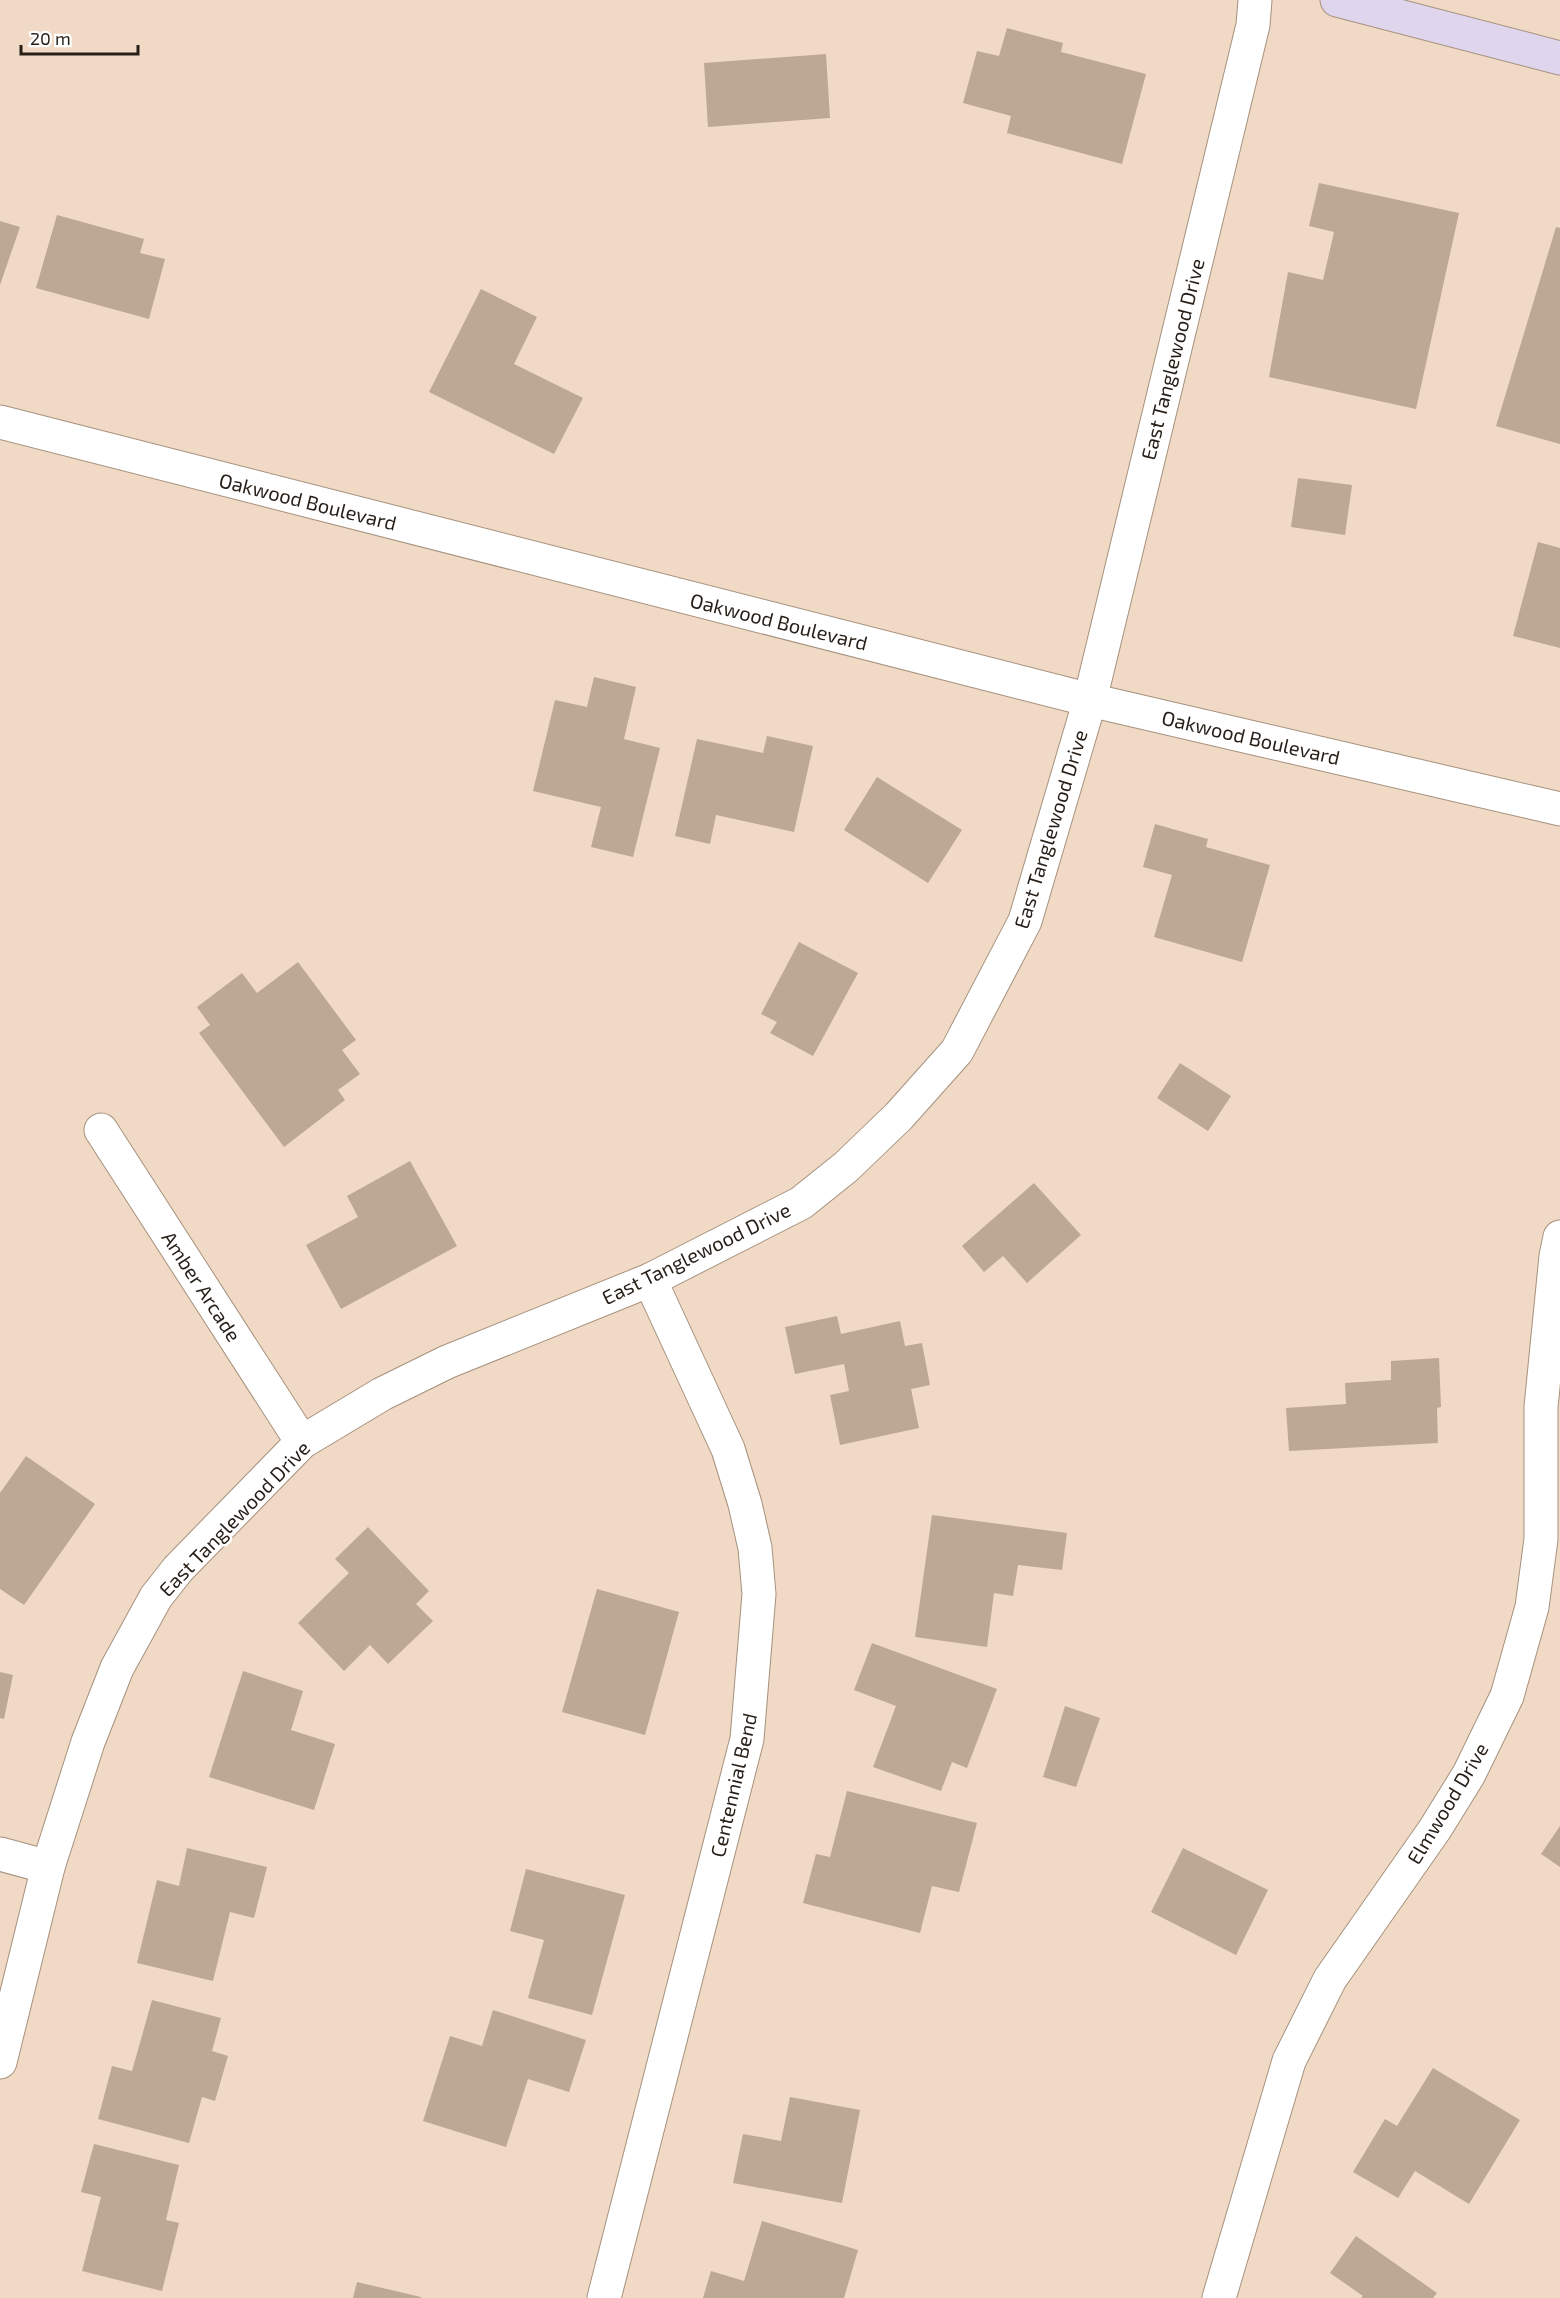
<svg xmlns="http://www.w3.org/2000/svg" width="1560" height="2298" font-family="'Exo 2',sans-serif">
<style>
.building{fill:#bca893}
.lines{fill:none;stroke-linecap:round;stroke-linejoin:round}
.street-casing{stroke:#a6917e;stroke-width:35}
.secondary-casing{stroke:#a6917e;stroke-width:35}
.street{stroke:#fff;stroke-width:33}
.secondary{stroke:#dfd6ed;stroke-width:33}
.labels{text-anchor:middle;dominant-baseline:central;stroke-width:5;stroke-linejoin:round;paint-order:stroke}
.street-label{font-size:20px;fill:#271f17;stroke:#fff}
</style>
<rect width="100%" height="100%" fill="#f0dac5"/>
<g class="building">
<path d="M1007,28L1063,43L1061,52L1146,74L1122,164L1007,133L1011,116L963,103L977,51L999,56Z"/>
<path d="M826,54L830,118L708,127L704,63Z"/>
<path d="M1319,183L1459,213L1416,409L1269,377L1288,272L1323,280L1334,232L1309,226Z"/>
<path d="M57,215L144,239L140,253L165,259L149,319L36,288Z"/>
<path d="M0,221L20,227L0,285Z"/>
<path d="M1556,227L1560,228V444L1496,426Z"/>
<path d="M481,289L537,317L514,364L583,398L554,454L429,392Z"/>
<path d="M1298,478L1352,485L1345,535L1291,527Z"/>
<path d="M1538,542L1560,548V648L1513,636Z"/>
<path d="M594,677L636,687L624,739L660,748L633,857L591,847L601,807L533,791L555,700L587,707Z"/>
<path d="M767,736L813,746L794,832L716,815L710,844L675,836L697,739L763,753Z"/>
<path d="M877,777L962,830L928,883L844,830Z"/>
<path d="M1155,824L1208,839L1206,847L1270,865L1242,962L1154,937L1172,875L1143,867Z"/>
<path d="M799,942L858,973L813,1056L770,1033L777,1022L761,1014Z"/>
<path d="M298,962L356,1040L342,1050L360,1074L338,1090L345,1100L284,1147L199,1033L210,1025L197,1007L242,973L257,993Z"/>
<path d="M1180,1063L1231,1096L1208,1131L1157,1098Z"/>
<path d="M410,1161L457,1246L341,1309L306,1245L358,1217L347,1196Z"/>
<path d="M1034,1183L1081,1235L1027,1283L1003,1256L984,1272L962,1246Z"/>
<path d="M837,1316L841,1334L900,1321L905,1346L922,1343L930,1385L911,1389L919,1428L840,1445L830,1395L849,1391L844,1364L795,1374L785,1327Z"/>
<path d="M1439,1358L1441,1407L1437,1408L1438,1443L1289,1451L1286,1408L1346,1404L1345,1383L1391,1380V1361Z"/>
<path d="M26,1456L95,1504L24,1605L0,1589V1493Z"/>
<path d="M932,1515L1067,1533L1062,1570L1018,1565L1013,1596L994,1593L987,1647L915,1637Z"/>
<path d="M368,1527L429,1591L416,1604L433,1621L388,1664L370,1645L344,1671L298,1623L349,1573L335,1559Z"/>
<path d="M597,1589L679,1612L645,1735L562,1712Z"/>
<path d="M872,1643L997,1689L967,1768L952,1762L941,1791L873,1767L896,1706L854,1690Z"/>
<path d="M243,1671L303,1691L291,1730L335,1744L314,1810L209,1777Z"/>
<path d="M0,1672L13,1675L4,1719L0,1718Z"/>
<path d="M1065,1706L1100,1718L1076,1787L1043,1777Z"/>
<path d="M847,1791L977,1823L959,1892L932,1886L920,1933L803,1903L816,1854L830,1857Z"/>
<path d="M1560,1826V1867L1541,1854Z"/>
<path d="M187,1848L267,1867L254,1918L230,1912L213,1981L137,1963L157,1880L179,1886Z"/>
<path d="M1183,1848L1268,1890L1236,1955L1151,1912Z"/>
<path d="M526,1869L625,1895L592,2015L528,1998L544,1940L510,1931Z"/>
<path d="M152,2000L221,2018L212,2051L228,2056L215,2101L202,2097L189,2143L98,2119L112,2066L132,2071Z"/>
<path d="M493,2010L586,2040L569,2092L528,2079L506,2147L423,2121L450,2036L482,2046Z"/>
<path d="M1433,2068L1520,2120L1469,2204L1415,2171L1398,2198L1353,2172L1385,2119L1397,2126Z"/>
<path d="M790,2097L860,2110L842,2203L733,2183L743,2134L781,2141Z"/>
<path d="M94,2144L179,2165L166,2220L179,2223L162,2291L82,2271L101,2197L81,2192Z"/>
<path d="M762,2221L858,2250L844,2298H703L711,2271L744,2281Z"/>
<path d="M1356,2236L1437,2293L1433,2298H1361L1363,2296L1330,2273Z"/>
<path d="M357,2282L421,2297V2298H353Z"/>
</g>
<g class="lines">
<g class="street-casing">
<g id="street">
<path d="M0,422L1090,700L1560,809"/>
<path d="M101,1130L302,1442"/>
<path d="M0,1854L48,1867"/>
<path d="M0,2062L48,1867L88,1742L117,1668L156,1597L178,1569L302,1442L382,1394L447,1362L650,1280L801,1203L846,1167L899,1116L957,1051L1025,921L1090,700L1253,25L1255,0"/>
<path d="M604,2298L747,1739L759,1594L755,1548L745,1504L728,1449L650,1280"/>
<path d="M1219,2298L1289,2061L1330,1979L1435,1829L1469,1774L1507,1696L1532,1607L1541,1539V1407L1556,1256L1560,1237"/>
</g>
</g>
<g class="secondary-casing">
<path id="secondary" d="M1337,0L1560,58"/>
</g>
<use href="#street" class="street"/>
<use href="#secondary" class="secondary"/>
</g>
<g class="labels">
<g class="street-label">
<text transform="translate(1172 359) rotate(-76)">East Tanglewood Drive</text>
<text transform="translate(308 501) rotate(14)">Oakwood Boulevard</text>
<text transform="translate(779 621) rotate(14)">Oakwood Boulevard</text>
<text transform="translate(1251 737) rotate(13)">Oakwood Boulevard</text>
<text transform="translate(1050 829) rotate(-73)">East Tanglewood Drive</text>
<text transform="translate(696 1253) rotate(-26)">East Tanglewood Drive</text>
<text transform="translate(202 1286) rotate(57)">Amber Arcade</text>
<text transform="translate(234 1518) rotate(-46)">East Tanglewood Drive</text>
<text transform="translate(733 1785) rotate(-77)">Centennial Bend</text>
<text transform="translate(1447 1803) rotate(-59)">Elmwood Drive</text>
</g>
</g>
<path d="M21 45v9h117v-9" fill="none" stroke="#271f17" stroke-width="3"/>
<text x="30" y="45" font-size="18" fill="#271f17" stroke="#ffffff" stroke-width="4.5" paint-order="stroke">20 m</text>
</svg>
